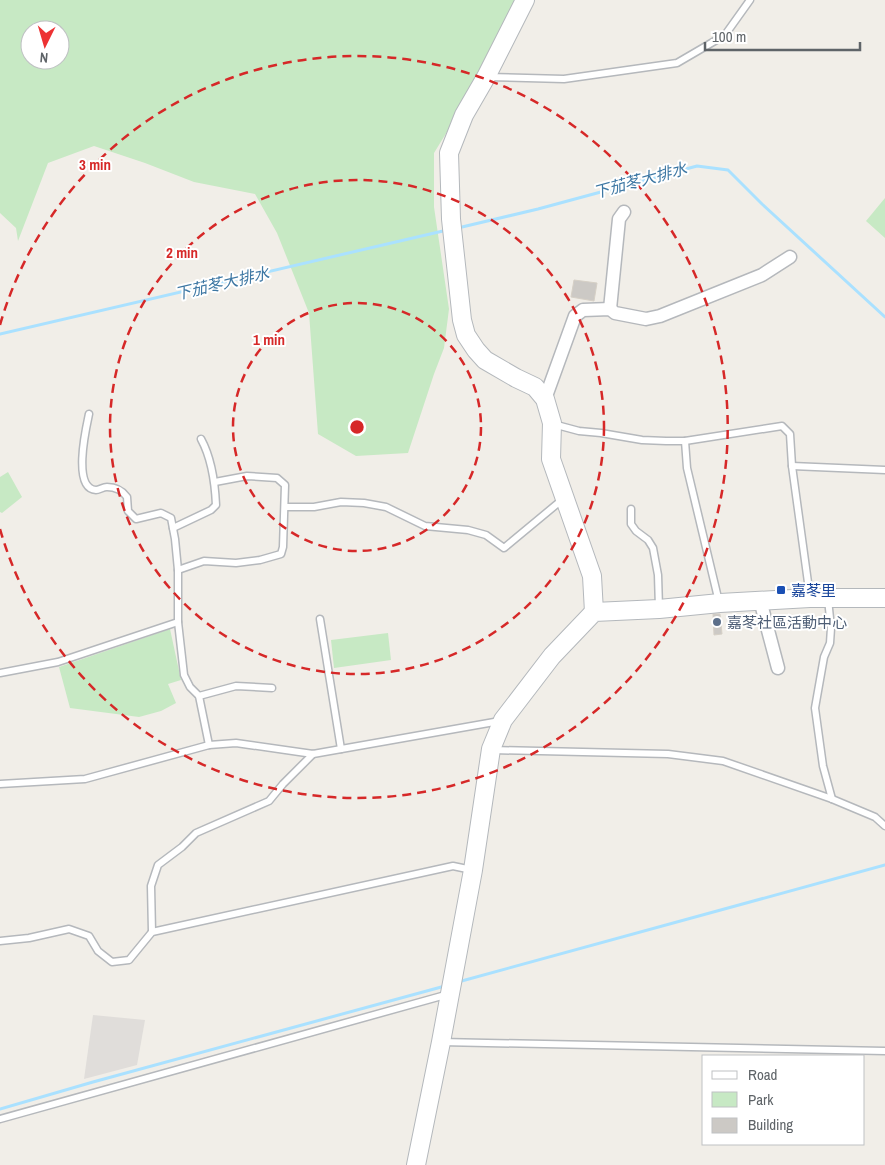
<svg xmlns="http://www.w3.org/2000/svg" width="885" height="1165" font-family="'Archivo Narrow','Noto Sans TC',sans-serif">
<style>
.industrial{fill:#e0ddda}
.green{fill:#c7e9c4;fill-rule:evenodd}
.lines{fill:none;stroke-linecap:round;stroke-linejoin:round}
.stream{stroke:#aae1ff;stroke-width:3}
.building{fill:#ccc9c5;stroke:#d6d0c6}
.lane-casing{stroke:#b5b8bc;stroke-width:9}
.street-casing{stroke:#b5b8bc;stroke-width:15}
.secondary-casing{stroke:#b4b8bc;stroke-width:20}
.lane{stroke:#fff;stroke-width:6}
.street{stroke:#fff;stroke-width:12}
.secondary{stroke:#fff;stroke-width:18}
.ring{fill:none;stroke:#d62828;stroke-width:2.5;stroke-dasharray:9 6}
.transit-dot{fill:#1a4fb4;stroke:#fff;stroke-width:2}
.service-dot{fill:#5c6f8a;stroke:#fff;stroke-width:2}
.labels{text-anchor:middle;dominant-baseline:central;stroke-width:4;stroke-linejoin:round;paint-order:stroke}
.transit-label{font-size:15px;fill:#164399;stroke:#fff;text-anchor:start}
.service-label{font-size:15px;fill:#4e5e75;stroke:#fff;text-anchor:start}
.water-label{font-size:16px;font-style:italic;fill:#3d77a3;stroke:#fff}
.centre{fill:#d62828;stroke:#fff;stroke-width:2.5}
.ring-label{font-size:15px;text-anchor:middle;font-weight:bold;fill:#d62828;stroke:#fff;stroke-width:4;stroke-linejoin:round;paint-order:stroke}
</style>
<rect width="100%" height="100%" fill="#f1eee8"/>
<path class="industrial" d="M93,1015L145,1020L137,1065L84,1079Z"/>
<g class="green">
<path d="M0,0H528L434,153V207L449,309L444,348L434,374L408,453L356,456L318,434L309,313L277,233L255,194L194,182L145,163L94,146L48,163L18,241L16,228L0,213ZM30,30H60V60H30Z"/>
<path d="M885,198V238L866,221Z"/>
<path d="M8,472L22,497L2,513L0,512V477Z"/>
<path d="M170,629L181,680L168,684L176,703L161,711L139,717L70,708L59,667Z"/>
<path d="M388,633L391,660L334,668L331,640Z"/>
</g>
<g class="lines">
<g class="stream">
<path d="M462,227L538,209L697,166L728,170L762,204L885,317"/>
<path d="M0,334L443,231"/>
<path d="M458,982L885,865"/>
<path d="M0,1109L93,1082L445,986"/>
</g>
</g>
<g class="building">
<path d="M574,280L597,283L594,301L571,297Z"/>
<path d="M713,614H720L722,634L714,635Z"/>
</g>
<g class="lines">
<g class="lane-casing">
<g id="lane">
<path d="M487,77L564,79L677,63L725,35L750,0"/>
<path d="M89,414C86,428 72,489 96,490C99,490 103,487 107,487C116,487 122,490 127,497L128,511L136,519L161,513L171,518L175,539L178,570V622L184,675L190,687L199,696L209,745"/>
<path d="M553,424L579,431L601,433L642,440L666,441H685L782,426L790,434L792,466L810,597"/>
<path d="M685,441L687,468L719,602"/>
<path d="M792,466L885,470"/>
<path d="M285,507H314L341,502L364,503L386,507L425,526L468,530L486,535L504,548L563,499"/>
<path d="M631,509V524L636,531L648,540L653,548L658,575L659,608"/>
<path d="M173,528L211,510L216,505C215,483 212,459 201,439"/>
<path d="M178,570L204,561L236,563L260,560L281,554L283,547L285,485L277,478L247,476L215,482"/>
<path d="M828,599L831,628L830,643L824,657L815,708L823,766L832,799"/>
<path d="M320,619L341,749"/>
<path d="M0,673L58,662L178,622"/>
<path d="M199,696L236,686L272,688"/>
<path d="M493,750L668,754L723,761L832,799L875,817L885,826"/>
<path d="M0,784L85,779L209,745L236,743L313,754L500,721"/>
<path d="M152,932L151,886L158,865L182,847L196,833L269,801L283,784L313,754"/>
<path d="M0,941L29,938L69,929L89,936L98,951L112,962L129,960L152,932L453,866L472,870"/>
<path d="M441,1042L885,1051"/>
<path d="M0,1119L449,994"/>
</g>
</g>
<g class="street-casing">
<g id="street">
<path d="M610,309L619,219L624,212"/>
<path d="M545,399L575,316L583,310L610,309L615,313L646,319L660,316L762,275L790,257"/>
<path d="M760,600L778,668"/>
</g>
</g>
<g class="secondary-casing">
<g id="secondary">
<path d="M525,0L486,77L464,115L449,153L451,219L462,320L466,335L476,350L485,360L516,378L535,387L545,399L552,423L551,459L592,576L594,612"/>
<path d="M416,1165L441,1042L473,870L491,749L503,720L552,656L594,612L659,609L720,603L810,598H885"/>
</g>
</g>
<use href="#lane" class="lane"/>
<use href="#street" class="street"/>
<use href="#secondary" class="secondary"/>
</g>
<g class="ring">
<circle cx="357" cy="427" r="124"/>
<circle cx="357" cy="427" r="247"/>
<path d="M0 325A371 371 0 1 1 0 529"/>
</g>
<rect class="transit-dot" x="776" y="585" width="10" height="10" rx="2.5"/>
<circle class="service-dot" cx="717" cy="622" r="5"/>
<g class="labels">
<g class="transit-label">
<text x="791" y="590">嘉苳里</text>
</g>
<g class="service-label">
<text x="727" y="622">嘉苳社區活動中心</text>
</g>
<g class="water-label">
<text transform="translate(640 180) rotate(-15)">下茄苳大排水</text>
<text transform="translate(222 283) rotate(-13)">下茄苳大排水</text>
</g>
</g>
<circle cx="357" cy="427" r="8" class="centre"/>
<g class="ring-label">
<text x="95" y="170">3 min</text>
<text x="182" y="258">2 min</text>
<text x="269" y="345">1 min</text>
</g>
<rect x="702" y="1055" width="162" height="90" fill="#ffffff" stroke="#bfc1c3"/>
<rect x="712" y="1071" width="25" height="8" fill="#ffffff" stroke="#bfc1c3"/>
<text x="748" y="1080" font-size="15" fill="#5f6468">Road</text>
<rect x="712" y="1092" width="25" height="15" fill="#c7e9c4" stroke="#bfc1c3"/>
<text x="748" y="1105" font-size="15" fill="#5f6468">Park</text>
<rect x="712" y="1118" width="25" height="15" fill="#ccc9c5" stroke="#bfc1c3"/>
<text x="748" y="1130" font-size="15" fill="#5f6468">Building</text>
<g transform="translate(45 45) rotate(185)"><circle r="24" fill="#ffffff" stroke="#bfc1c3"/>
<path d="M0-4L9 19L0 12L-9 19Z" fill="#ed3233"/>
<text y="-8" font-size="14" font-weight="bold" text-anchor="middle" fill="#5f6468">N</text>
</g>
<path d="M705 42v8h155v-8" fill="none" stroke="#5f6468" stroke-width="2.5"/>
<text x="712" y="42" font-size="15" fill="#5f6468" stroke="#ffffff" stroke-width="4" paint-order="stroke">100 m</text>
</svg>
